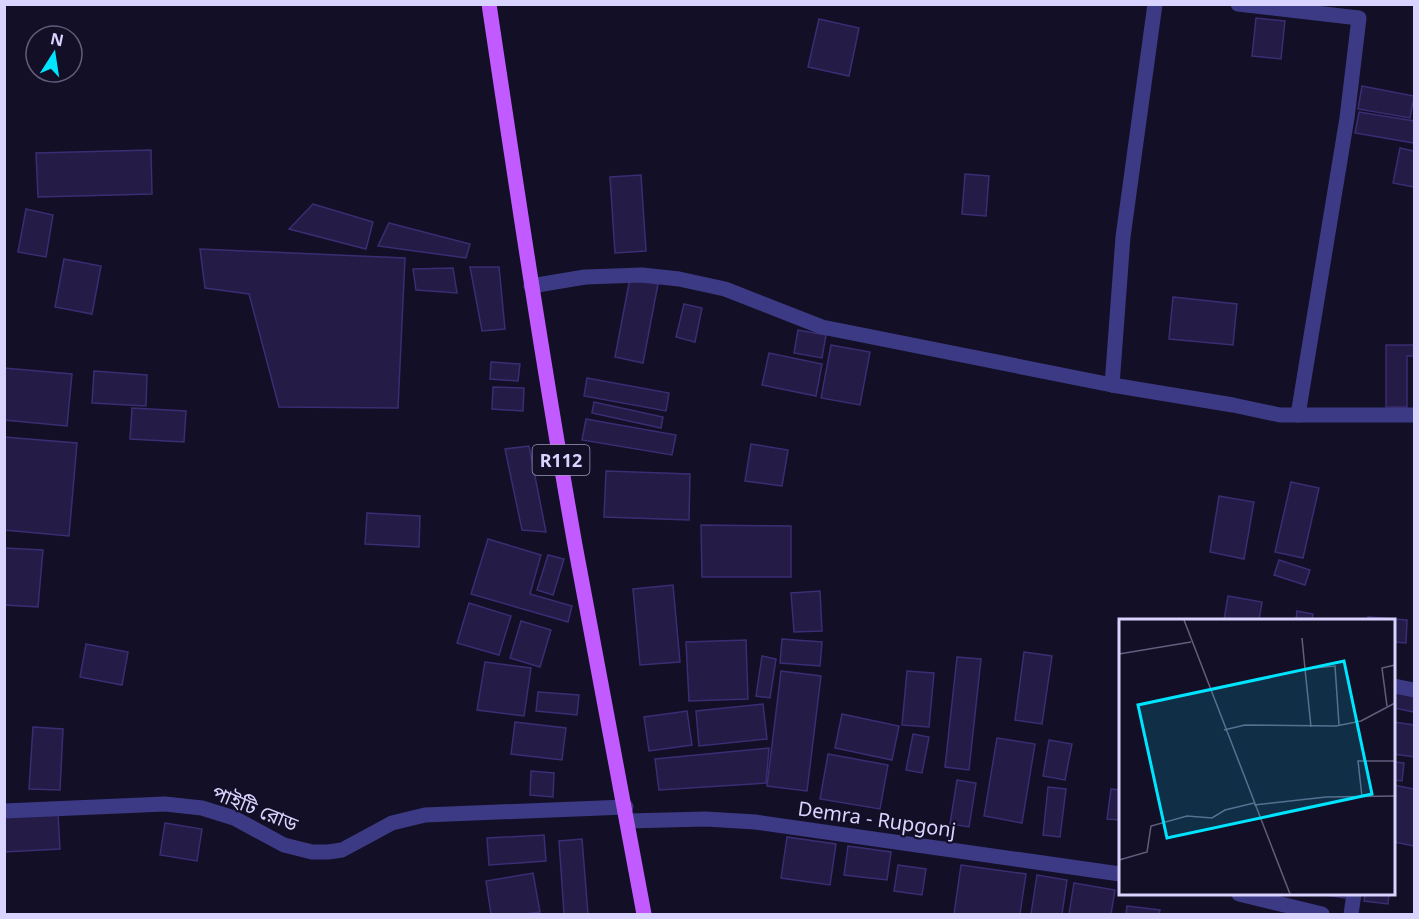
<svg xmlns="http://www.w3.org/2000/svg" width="1419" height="919" font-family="'Noto Sans','Noto Sans Bengali',sans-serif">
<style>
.building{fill:#241b47;stroke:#3b2d73;stroke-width:1.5}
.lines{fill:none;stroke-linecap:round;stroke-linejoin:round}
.minor{stroke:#3d3a85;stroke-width:15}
.major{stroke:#c25bff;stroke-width:15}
.labels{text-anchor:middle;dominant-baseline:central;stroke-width:4.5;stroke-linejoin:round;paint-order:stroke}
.shield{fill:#130f26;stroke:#9e99be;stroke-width:1.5}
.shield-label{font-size:18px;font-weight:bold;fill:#d9d4ff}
.street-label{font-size:20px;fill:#d9d4ff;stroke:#130f26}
.inset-road{fill:none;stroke:#625e7d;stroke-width:1.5}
.view{fill:#00e5ff;fill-opacity:0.15;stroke:#00e5ff;stroke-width:3}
.inset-edge{fill:none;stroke:#d9d4ff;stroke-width:3}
</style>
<rect width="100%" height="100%" fill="#130f26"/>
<g class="building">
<path d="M1256,18L1285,21L1281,59L1252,56Z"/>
<path d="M819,19L859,28L849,76L808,67Z"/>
<path d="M1362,86L1414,96L1410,118L1358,109Z"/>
<path d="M1359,112L1414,121V143L1355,133Z"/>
<path d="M1400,148L1414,151V187L1393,183Z"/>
<path d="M151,150L152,194L38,197L36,153Z"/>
<path d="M965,174L989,176L986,216L962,214Z"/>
<path d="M641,175L646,251L615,253L610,177Z"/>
<path d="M313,204L373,222L366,249L289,229Z"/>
<path d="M26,209L53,215L46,257L18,252Z"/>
<path d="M389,223L470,244L466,258L378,246Z"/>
<path d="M200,249L405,258L398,408L279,407L249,294L205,288Z"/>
<path d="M64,259L101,266L92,314L55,307Z"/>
<path d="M470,267H499L505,329L482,331Z"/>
<path d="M453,268L457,293L416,290L413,269Z"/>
<path d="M630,278L658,284L643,363L615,357Z"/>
<path d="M1173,297L1237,304L1233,345L1169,339Z"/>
<path d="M684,304L702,308L695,342L676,337Z"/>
<path d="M798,330L826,335L822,358L794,353Z"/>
<path d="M831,345L870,352L860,405L821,398Z"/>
<path d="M1386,345H1414V356H1407V407H1386Z"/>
<path d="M769,353L822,364L816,396L762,385Z"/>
<path d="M491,362L520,364L518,381L490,379Z"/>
<path d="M4,368L72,374L67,426L4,420Z"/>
<path d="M94,371L147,375L146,406L92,403Z"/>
<path d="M587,378L669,393L666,411L584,396Z"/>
<path d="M493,387L524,388L523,411L492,409Z"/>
<path d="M594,402L663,417L661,428L592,413Z"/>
<path d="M132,408L186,411L184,442L130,439Z"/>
<path d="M586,419L676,435L672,455L582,440Z"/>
<path d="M4,437L77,443L69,536L4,530Z"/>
<path d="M751,444L788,450L782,486L745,481Z"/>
<path d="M529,446L546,532L522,530L505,449Z"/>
<path d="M606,471L690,474L689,520L604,517Z"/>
<path d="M1291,482L1319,488L1303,558L1275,552Z"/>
<path d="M1219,496L1254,502L1244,559L1210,552Z"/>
<path d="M367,513L420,516L419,547L365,544Z"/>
<path d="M701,525L791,526V577H702Z"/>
<path d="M488,539L541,555L530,594L572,606L568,622L471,594Z"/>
<path d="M4,548L43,550L38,607L4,605Z"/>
<path d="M548,555L564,559L553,595L537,590Z"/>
<path d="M1279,560L1310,570L1305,585L1274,575Z"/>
<path d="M673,585L680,662L640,665L633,589Z"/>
<path d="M820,591L822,631L794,632L791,593Z"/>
<path d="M1228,596L1262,602L1259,620H1224Z"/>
<path d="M469,603L511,616L499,655L457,643Z"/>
<path d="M1297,611L1313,614L1312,620H1296Z"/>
<path d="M1368,617L1407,620L1406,643L1394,642V620H1368Z"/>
<path d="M521,621L551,630L540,667L510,658Z"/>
<path d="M782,639L822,642L820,666L780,663Z"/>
<path d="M746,640L748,699L689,701L686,642Z"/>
<path d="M86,644L128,652L122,685L80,677Z"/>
<path d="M1024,652L1052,656L1042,724L1015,720Z"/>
<path d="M762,656L776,659L770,698L756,696Z"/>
<path d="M957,657L981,659L969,770L945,767Z"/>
<path d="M485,662L531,668L524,716L477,710Z"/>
<path d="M781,671L821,676L807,791L767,786Z"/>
<path d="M907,671L934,673L929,727L902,725Z"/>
<path d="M1394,690L1414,693V712L1394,708Z"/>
<path d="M538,692L579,695L577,715L536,711Z"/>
<path d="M763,704L767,739L699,746L696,711Z"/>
<path d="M687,711L692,745L649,751L644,717Z"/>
<path d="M842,714L899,726L892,760L835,748Z"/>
<path d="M515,722L566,728L562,760L511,754Z"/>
<path d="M1394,722L1414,725V757L1394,754Z"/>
<path d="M33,727L63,729L60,790L29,789Z"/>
<path d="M913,734L929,737L922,773L906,770Z"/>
<path d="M997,738L1035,744L1022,823L984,816Z"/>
<path d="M1049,740L1072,744L1065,780L1043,776Z"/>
<path d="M769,748L766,783L659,790L655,759Z"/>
<path d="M828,754L888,765L880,809L820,799Z"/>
<path d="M1394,762L1404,763L1402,781L1394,780Z"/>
<path d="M531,771L554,773L553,797L530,795Z"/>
<path d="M957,780L976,783L969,827L950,824Z"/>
<path d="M1394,785L1414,789V846L1394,842Z"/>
<path d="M1048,787L1066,789L1060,837L1043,835Z"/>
<path d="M1111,789L1120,790V820L1107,819Z"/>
<path d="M58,814L60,849L4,852V817Z"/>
<path d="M165,823L202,829L197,861L160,855Z"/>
<path d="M544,835L546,861L489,865L487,838Z"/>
<path d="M787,837L836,844L830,885L781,878Z"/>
<path d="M582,839L588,914H564L559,841Z"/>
<path d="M848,846L891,852L887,880L844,875Z"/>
<path d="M898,865L926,869L922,895L894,891Z"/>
<path d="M961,865L1026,874L1020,914H954Z"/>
<path d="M533,873L540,912L525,914H491L486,881Z"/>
<path d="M1037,875L1067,880L1062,914H1031Z"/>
<path d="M1074,883L1115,890L1111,914H1069Z"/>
<path d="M1320,894H1346L1345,898Z"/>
<path d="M1365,894H1389L1388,904L1364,901Z"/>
<path d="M1127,906L1160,910L1159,914H1126Z"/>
</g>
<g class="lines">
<g class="minor">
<path d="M1238,4L1359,18L1347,118L1298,415"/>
<path d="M531,286L585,277L642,275L679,279L725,289L822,327L1112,385L1233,405L1280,415H1414"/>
<path d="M1112,385L1123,237L1155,4"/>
<path d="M1394,686L1414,690"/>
<path d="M4,811L165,804L202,808L234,818L284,845L312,852H328L342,850L392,823L425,815L626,807"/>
<path d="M627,821L706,819L755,822L1120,874"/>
<path d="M1239,894L1322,914"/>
<path d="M1351,914L1354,894"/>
</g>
<path class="major" d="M489,4C516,185 543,365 575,545C597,668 622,791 644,914"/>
</g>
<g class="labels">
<rect class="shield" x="532.5" y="445" width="57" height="30" rx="4.5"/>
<g class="shield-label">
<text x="561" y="460">R112</text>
</g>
<g class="street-label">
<text transform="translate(255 808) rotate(22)">পাইটি রোড</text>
<text transform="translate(877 819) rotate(8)">Demra - Rupgonj</text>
</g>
</g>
<g transform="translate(1119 619)">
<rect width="276" height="276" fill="#130f26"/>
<path class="inset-road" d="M65,1L171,275M183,19L186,50L216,47L220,106M0,35L72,23M186,50L192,108M268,87L263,49L276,46M105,111L126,106L217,107L242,102L276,84M243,178L239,142H276M135,186L207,178L276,177M0,241L28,233L32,207L68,197L93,199L106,191L135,184"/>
<path class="view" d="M225,42L253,175L48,219L19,86Z"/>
<rect width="276" height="276" class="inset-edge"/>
</g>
<rect width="1419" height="919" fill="none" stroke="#d9d4ff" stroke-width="12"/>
<g transform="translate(54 54) rotate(12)"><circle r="28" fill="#130f26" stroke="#625e7d" stroke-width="1.5"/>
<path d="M0-4.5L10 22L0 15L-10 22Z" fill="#00e5ff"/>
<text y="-9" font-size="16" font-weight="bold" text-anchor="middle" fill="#d9d4ff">N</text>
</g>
</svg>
